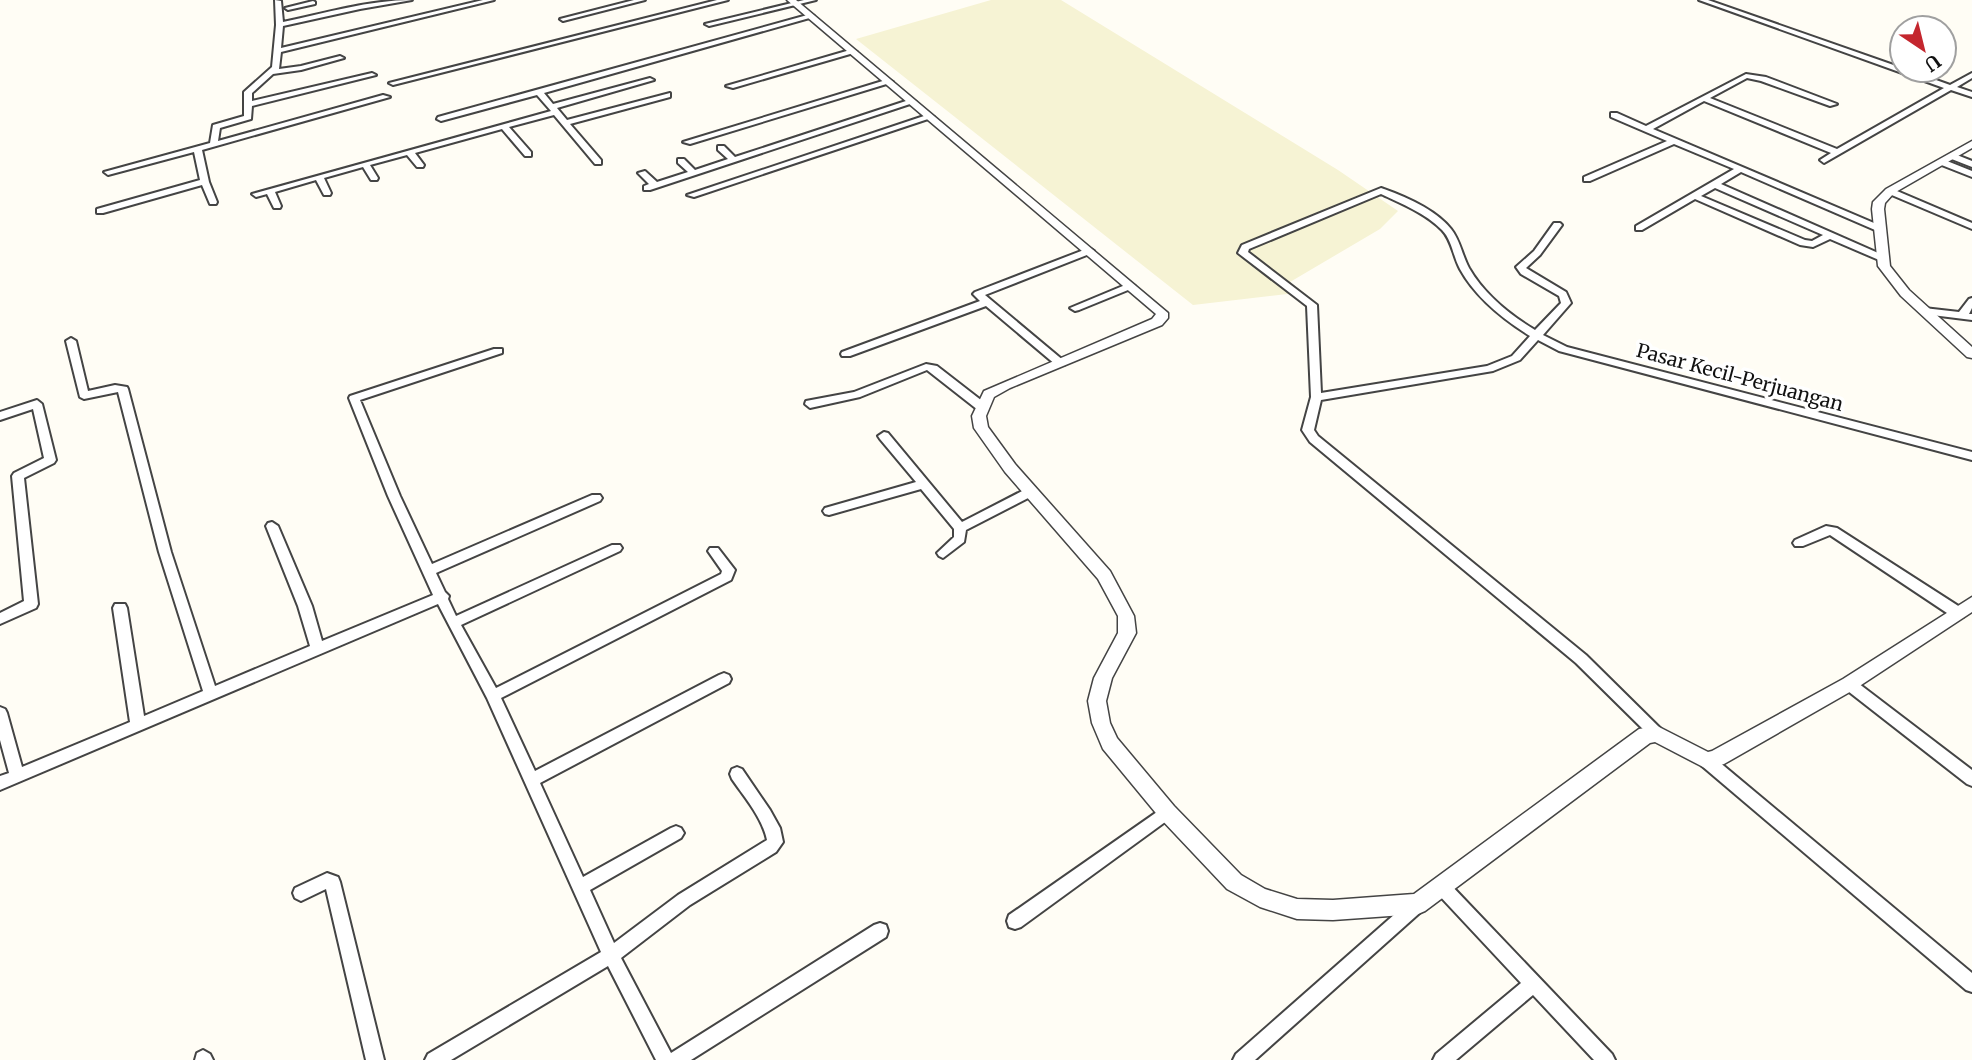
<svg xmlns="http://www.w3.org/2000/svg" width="1972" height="1060" font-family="Merriweather,serif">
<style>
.farmland{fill:#f6f3d4}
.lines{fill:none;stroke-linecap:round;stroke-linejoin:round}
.minor-casing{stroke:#444;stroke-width:4}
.tertiary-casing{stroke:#444;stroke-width:3}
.minor{fill:#fff;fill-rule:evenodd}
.tertiary{fill:#fff;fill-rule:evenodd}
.labels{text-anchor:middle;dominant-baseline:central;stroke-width:7;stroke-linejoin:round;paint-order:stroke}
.street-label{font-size:19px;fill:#111;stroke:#fff}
</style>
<rect width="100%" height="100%" fill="#fffdf5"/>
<path class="farmland" d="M991,0H1061L1338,170L1398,211L1380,229L1290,282L1296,293L1193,305L856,39Z"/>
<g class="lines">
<g class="minor-casing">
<g id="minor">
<path d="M275,0L281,1L283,22C326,13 369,0 412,0L360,9L283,26L281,48L483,0H494L281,52L279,69L301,66L340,56L344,58L301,70L273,74L252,93V101L372,73L376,75L252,106L251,119L220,128L218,141L383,95L390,97L202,150L209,182L217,202L216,204H210L202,185L103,213H97V209L200,180L194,152L108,175L104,172L210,143L213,125L244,116V92L272,67L276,25Z"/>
<path d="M634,0H645L563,21L560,19Z"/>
<path d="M717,0H728L393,85L389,83Z"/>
<path d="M804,0H816L709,26L705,24Z"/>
<path d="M1699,0H1708L1902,68V70H1908L1950,85L1972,73V78L1957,87L1972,92V97L1951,90L1824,163L1820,160L1831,153L1704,101L1653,129L1881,226V230H1875L1741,172L1721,184L1885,256V260H1879L1830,239L1813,247L1800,245L1695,199L1642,230H1636V226L1734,169L1674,144L1590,181H1584V177L1667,141L1611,117V113H1617L1646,126L1746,74L1766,77L1837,104L1830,106L1761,81L1747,78L1710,98L1837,149L1944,88ZM1715,188L1823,235L1812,241L1805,240L1701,196Z"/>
<path d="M313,1L315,2V4L288,10L285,8Z"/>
<path d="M811,14L814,16L813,17L544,93L553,104L650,78L654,80L557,108L567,120L670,93V97L570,124L601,160V164H595L554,115L509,127L531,152V156H525L502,129L415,153L424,165L423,167H417L407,155L370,165L378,178L377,180H371L363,167L324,178L331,193L330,195H324L316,180L275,192L281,206L280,208H274L267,194L256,197L252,194L551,111L537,95L441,121L437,119L438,117Z"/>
<path d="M850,50L857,52L733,88L726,86Z"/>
<path d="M886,80L893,82L690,144L683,142Z"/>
<path d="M909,100L916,102L650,190H644V186L649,184L638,173L645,171L657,182L688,172L678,163V159H684L695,170L728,159L718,150V146H724L735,157Z"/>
<path d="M927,115L934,117L694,197L687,195Z"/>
<path d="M1952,153L1972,161V167L1949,158L1948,156Z"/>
<path d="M1942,159L1972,171V177L1939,164L1938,162Z"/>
<path d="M1381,188C1404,196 1435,209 1451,229C1460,240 1462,255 1469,268C1484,294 1510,315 1535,330L1561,303L1559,296L1521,274L1516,267L1534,251L1554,223H1560L1562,225L1540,255L1526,268L1566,292L1571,303L1543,335L1567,347L1972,452V460L1559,351L1538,340L1520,360L1493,371L1321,400L1314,430L1318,436L1586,655L1662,730L1664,734L1662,738L1657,740L1652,738L1576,663L1310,442L1302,430L1311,397L1307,306L1238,253L1242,245ZM1381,194C1402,204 1425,213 1442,230C1452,240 1453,256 1460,269C1476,298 1503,319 1530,336L1512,356L1487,366L1321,393L1317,305L1248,252L1249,249Z"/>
<path d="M1890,188L1972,223V229L1887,193L1886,191Z"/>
<path d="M1089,248L1094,251L1092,253L985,295L1064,361L1065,363L1064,365H1056L986,306L850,356H842L841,354L842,352L980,301L973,294L975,292Z"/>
<path d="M1130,283L1135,286L1133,288L1079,310L1075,311L1070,308Z"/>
<path d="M1972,298V308L1969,314H1972V320L1924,314L1919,311L1924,308L1959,312L1969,299Z"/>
<path d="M71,338L76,341L88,391L115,385L127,387L128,389L171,552L215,686L310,646L298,606L266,526L268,523L272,522L278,526L312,606L322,641L433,595L388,496L349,398L350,396L494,349H502V353L360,400L400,496L432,564L592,495H600L602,498L600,501L436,573L445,592L449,596L448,599L456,616L612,545H620L622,548L620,551L461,625L496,688L721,574L722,571L708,551L710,548H718L735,570L731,580L501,698L535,771L719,675L724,673L729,675L731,679L729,683L540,783L583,877L671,828L676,826L681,828L684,833L681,838L590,890L614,943L678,895L767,840C762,817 745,798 732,779L730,774L732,769L737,767L742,769L770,810L780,828L783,842L776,852L690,905L621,958L671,1053L874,925L880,923L886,925L888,931L886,937L691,1060H656L608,966L451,1060H425L428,1054L601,952L487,698L438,604L0,790V776L9,773L0,740V707L5,709L7,713L22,767L130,722L113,608L115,604H125L127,608L144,716L203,691L159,552L118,392L84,399L80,397L66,341Z"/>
<path d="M926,364L937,366L986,404L987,407L986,410H978L927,370L860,397L810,408L805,404L806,401L854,392Z"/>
<path d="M37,400L42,404L56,460L54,463L24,478L38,604L36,608L0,624V613L24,601L12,476L14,473L44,458L33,409L0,420V412Z"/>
<path d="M884,432L888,433L962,522L1026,489L1030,488L1036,492L1034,495L966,530L964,542L943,558L939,556L937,553L954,537V529L921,489L829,515L825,514L823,511L825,508L916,482L880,439L878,436Z"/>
<path d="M1826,526L1837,528L1963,609L1965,613L1963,617H1953L1830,535L1803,546H1795L1793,543L1795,540Z"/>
<path d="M1849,678L1854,680L1972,770V786L1967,784L1844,688L1842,684L1844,680Z"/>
<path d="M1707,755L1712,756L1972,973V992L1966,990L1702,766L1700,761L1702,756Z"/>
<path d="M1167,805L1172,807L1175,812L1172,817L1021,927L1015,929L1009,927L1007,921L1009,915Z"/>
<path d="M327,873L338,877L340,882L384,1060H366L326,889L301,901L295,898L293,893L295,888Z"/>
<path d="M1442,879L1448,882L1612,1054L1615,1060H1594L1533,995L1456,1060H1433L1436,1054L1521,983L1436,892L1434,887L1436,882Z"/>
<path d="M1418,896L1424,899L1426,904L1424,909L1255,1060H1233L1236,1054L1412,899Z"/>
<path d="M203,1050L210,1054L213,1060H195L197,1053Z"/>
</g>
</g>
<g class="tertiary-casing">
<g id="tertiary">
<path d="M787,0H796L1168,313V318L1162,325L1010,388L994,397L986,416L988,427L1015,464L1110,571L1134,616L1136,633L1112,678L1106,701L1110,723L1117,738L1174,806L1241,875L1265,889L1297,899L1333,900L1414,894L1639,729L1657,726L1708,752L1712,751L1843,679L1972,597V612L1855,689L1724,764L1707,769L1655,742L1650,743L1425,911L1418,914L1333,920L1297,919L1260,907L1227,889L1160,818L1103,749L1092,723L1088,701L1094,678L1118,633V616L1098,579L1005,472L974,428L972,416L984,391L1152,319L1156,314Z"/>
<path d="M1972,141V148L1894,193L1885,203L1884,209L1890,266L1909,290L1972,347V358L1967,357L1901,296L1878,266L1872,209L1873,202L1886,189Z"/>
</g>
</g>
<use href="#minor" class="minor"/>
<use href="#tertiary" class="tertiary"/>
</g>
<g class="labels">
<g class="street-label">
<text transform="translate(1740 377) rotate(15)">Pasar Kecil-Perjuangan</text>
</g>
</g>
<g transform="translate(1923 49) rotate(145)"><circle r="33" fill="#ffffff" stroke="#a0a0a0" stroke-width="2"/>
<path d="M0-5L12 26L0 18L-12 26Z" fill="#c4262e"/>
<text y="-10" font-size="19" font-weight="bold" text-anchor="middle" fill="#111111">U</text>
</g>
</svg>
